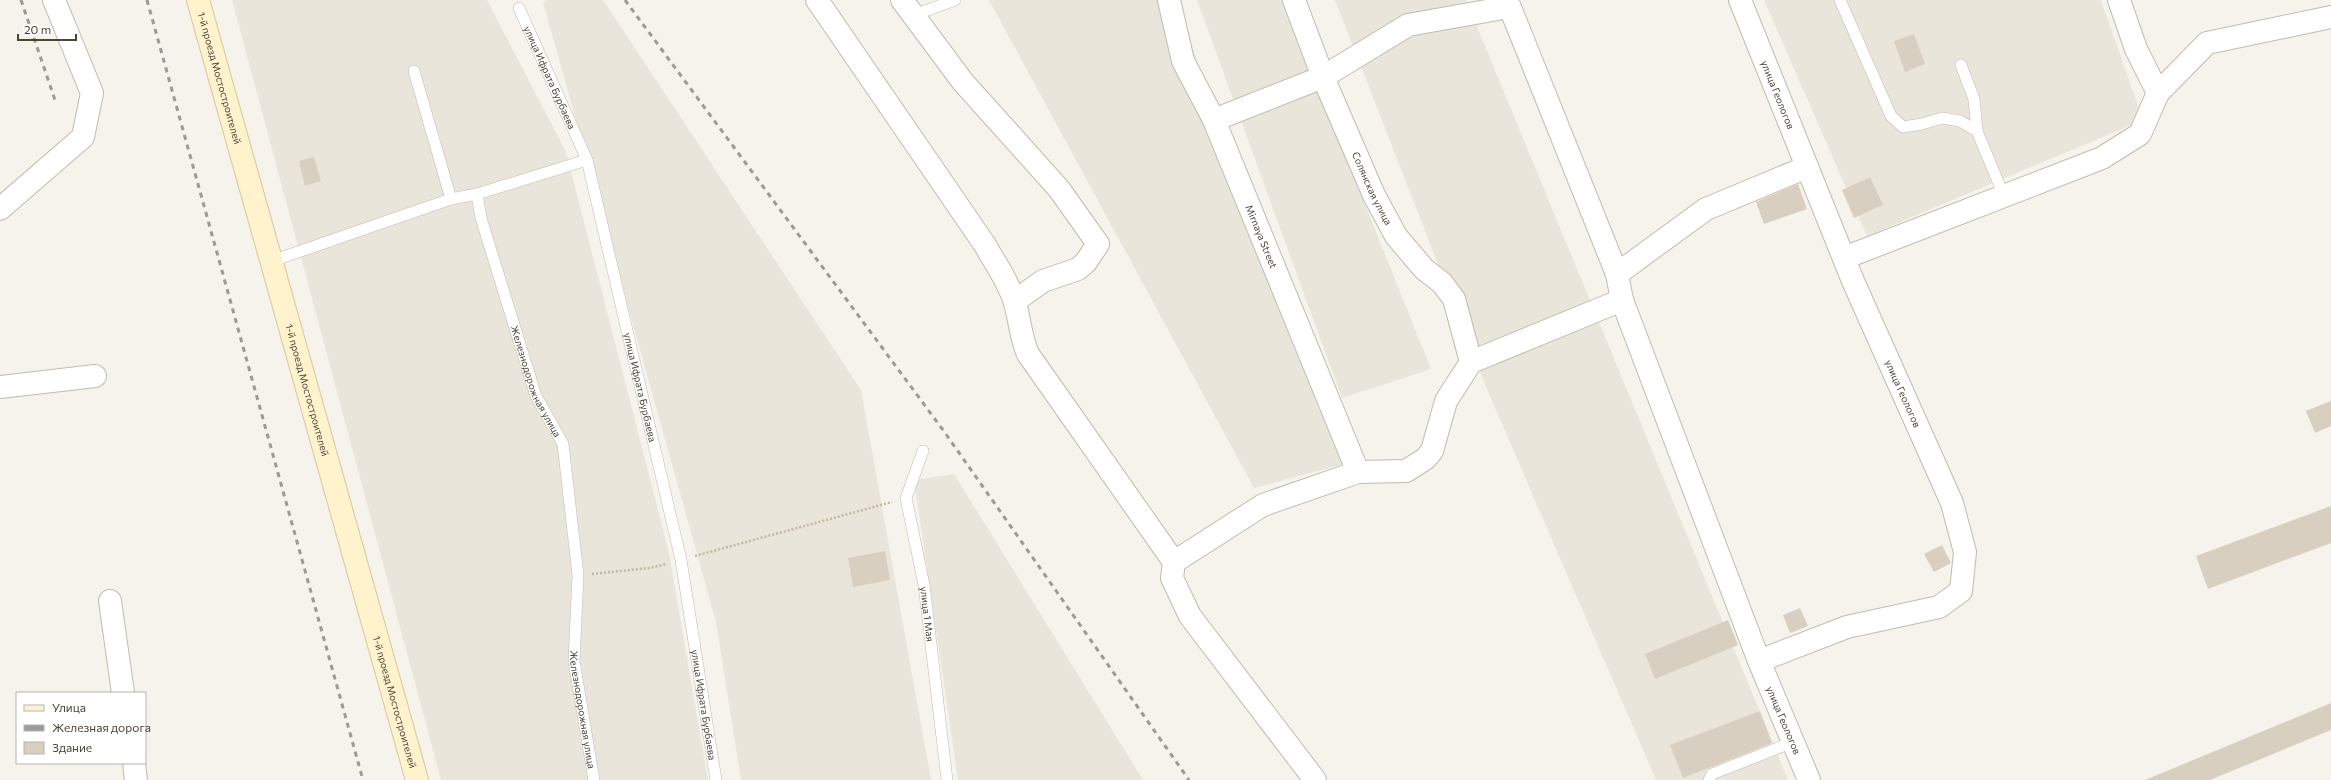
<svg xmlns="http://www.w3.org/2000/svg" width="2331" height="780" font-family="Commissioner,sans-serif">
<style>
.residential{fill:#eae5da}
.building{fill:#d8cfc1}
.lines{fill:none;stroke-linecap:round;stroke-linejoin:round}
.lane-casing{stroke:#c2bbae;stroke-width:12}
.street-casing{stroke:#c2bbae;stroke-width:24}
.secondary-casing{stroke:#d6c79b;stroke-width:24}
.path{stroke:#c4b79f;stroke-width:2.5;stroke-dasharray:2 2;stroke-linecap:butt}
.lane{stroke:#fff;stroke-width:11}
.street{stroke:#fff;stroke-width:22}
.secondary{stroke:#fff3cd;stroke-width:22}
.rail{stroke:#9a9a9a;stroke-width:3;stroke-dasharray:5 5;stroke-linecap:butt}
.labels{text-anchor:middle;dominant-baseline:central;stroke-width:3;stroke-linejoin:round;paint-order:stroke}
.street-label{font-size:10px;fill:#4b4439;stroke:#fff}
</style>
<rect width="100%" height="100%" fill="#f6f3ec"/>
<g class="residential">
<path d="M232,0H487L566,152L669,553L708,780H441Z"/>
<path d="M547,0H603L861,390L931,780H741L716,622L543,2Z"/>
<path d="M989,0H1175L1344,464L1254,488Z"/>
<path d="M1197,0H1283L1431,369L1342,398Z"/>
<path d="M1335,0H1466L1788,780H1656L1486,387Z"/>
<path d="M1764,0H2101L2143,120L1867,236Z"/>
<path d="M954,474L1143,780H958L914,480Z"/>
</g>
<g class="building">
<path d="M1914,34L1925,64L1905,72L1894,41Z"/>
<path d="M314,157L321,181L305,186L299,161Z"/>
<path d="M1870,177L1883,205L1854,218L1842,190Z"/>
<path d="M1798,184L1807,209L1764,224L1756,202Z"/>
<path d="M2331,401V426L2315,433L2306,411Z"/>
<path d="M2331,506V543L2208,589L2196,556Z"/>
<path d="M1942,545L1951,563L1934,572L1924,554Z"/>
<path d="M885,551L890,580L853,587L848,558Z"/>
<path d="M1800,608L1808,626L1790,633L1783,615Z"/>
<path d="M1728,620L1738,645L1655,679L1645,654Z"/>
<path d="M2331,703V730L2210,780H2145Z"/>
<path d="M1760,711L1772,743L1683,778L1670,745Z"/>
</g>
<g class="lines">
<g class="lane-casing">
<g id="lane">
<path d="M1840,0L1891,116L1903,127L1922,124L1942,118L1960,121L1977,131L2004,196"/>
<path id="s1" d="M519,8L587,160L681,560L716,780"/>
<path d="M914,15L955,0"/>
<path d="M1961,65L1974,99L1977,131"/>
<path d="M414,71L451,199"/>
<path id="s2" d="M587,160L477,194L481,218L536,396L563,444L578,575L574,661L594,780"/>
<path d="M272,261L451,199L477,194"/>
<path id="s3" d="M923,451L906,498L924,585L947,780"/>
<path d="M1709,780L1712,774L1793,742"/>
</g>
</g>
<g class="street-casing">
<g id="street">
<path d="M817,0L985,245C995,263 1008,281 1014,300C1020,318 1020,336 1028,354L1174,562L1172,578L1190,616L1315,780"/>
<path d="M902,0L963,82L1059,189L1098,244L1086,262L1078,269L1043,281L1015,301"/>
<path id="s4" d="M1169,0L1183,61L1214,120L1358,472"/>
<path id="s5" d="M1294,0L1323,77L1374,195L1396,236L1424,269L1442,283L1454,299L1471,362"/>
<path id="s6" d="M1507,0L1617,274L1622,300L1759,661L1809,780"/>
<path id="s7" d="M1740,0L1853,281L1952,503L1965,552L1961,591L1939,607L1847,627L1759,661"/>
<path d="M2119,0L2136,49L2158,93"/>
<path d="M1214,120L1323,77L1408,25L1498,9L1504,0"/>
<path d="M0,209L83,137L92,93L54,0"/>
<path d="M1844,258L2102,158L2140,134L2158,93L2207,43L2331,17"/>
<path d="M1617,274L1706,209L1807,167"/>
<path d="M0,387L95,376"/>
<path d="M1174,562L1263,505L1358,472L1406,471L1425,459L1432,451L1446,401L1471,362L1622,300"/>
<path d="M110,601L123,693"/>
<path d="M134,763L136,780"/>
</g>
</g>
<g class="secondary-casing">
<g id="secondary">
<path id="s8" d="M198,0L417,780"/>
</g>
</g>
<g class="path">
<path d="M695,556L892,502"/>
<path d="M592,574L649,568L667,564"/>
</g>
<use href="#lane" class="lane"/>
<use href="#street" class="street"/>
<use href="#secondary" class="secondary"/>
<g class="rail">
<path d="M21,0L55,100"/>
<path d="M147,0L363,780"/>
<path d="M625,0L943,430L1189,780"/>
</g>
</g>
<g class="labels">
<g class="street-label">
<text stroke="none"><textPath href="#s8" startOffset="81">1-й проезд Мостостроителей</textPath></text>
<text stroke="none"><textPath href="#s1" startOffset="76">улица Ифрата Бурбаева</textPath></text>
<text stroke="none"><textPath href="#s7" startOffset="102">улица Геологов</textPath></text>
<text stroke="none"><textPath href="#s5" startOffset="204">Солянская улица</textPath></text>
<text stroke="none"><textPath href="#s4" startOffset="255">Mirnaya Street</textPath></text>
<text stroke="none"><textPath href="#s2" startOffset="312">Железнодорожная улица</textPath></text>
<text stroke="none"><textPath href="#s1" startOffset="400">улица Ифрата Бурбаева</textPath></text>
<text stroke="none"><textPath href="#s8" startOffset="405">1-й проезд Мостостроителей</textPath></text>
<text stroke="none"><textPath href="#s7" startOffset="426">улица Геологов</textPath></text>
<text stroke="none"><textPath href="#s3" startOffset="168">улица 1 Мая</textPath></text>
<text stroke="none"><textPath href="#s8" startOffset="729">1-й проезд Мостостроителей</textPath></text>
<text stroke="none"><textPath href="#s1" startOffset="724">улица Ифрата Бурбаева</textPath></text>
<text stroke="none"><textPath href="#s2" startOffset="648">Железнодорожная улица</textPath></text>
<text stroke="none"><textPath href="#s6" startOffset="772">улица Геологов</textPath></text>
</g>
</g>
<rect x="16" y="692" width="130" height="72" fill="#ffffff" stroke="#b7b4b0"/>
<rect x="24" y="705" width="20" height="6" fill="#fff3cd" stroke="#b7b4b0"/>
<text x="52" y="712" font-size="12" fill="#4b4439">Улица</text>
<rect x="24" y="725" width="20" height="6" fill="#9a9a9a" stroke="#b7b4b0"/>
<text x="52" y="732" font-size="12" fill="#4b4439">Железная дорога</text>
<rect x="24" y="742" width="20" height="12" fill="#d8cfc1" stroke="#b7b4b0"/>
<text x="52" y="752" font-size="12" fill="#4b4439">Здание</text>
<path d="M18 34v6h58v-6" fill="none" stroke="#4b4439" stroke-width="2"/>
<text x="24" y="34" font-size="12" fill="#4b4439" stroke="#ffffff" stroke-width="3" paint-order="stroke">20 m</text>
</svg>
